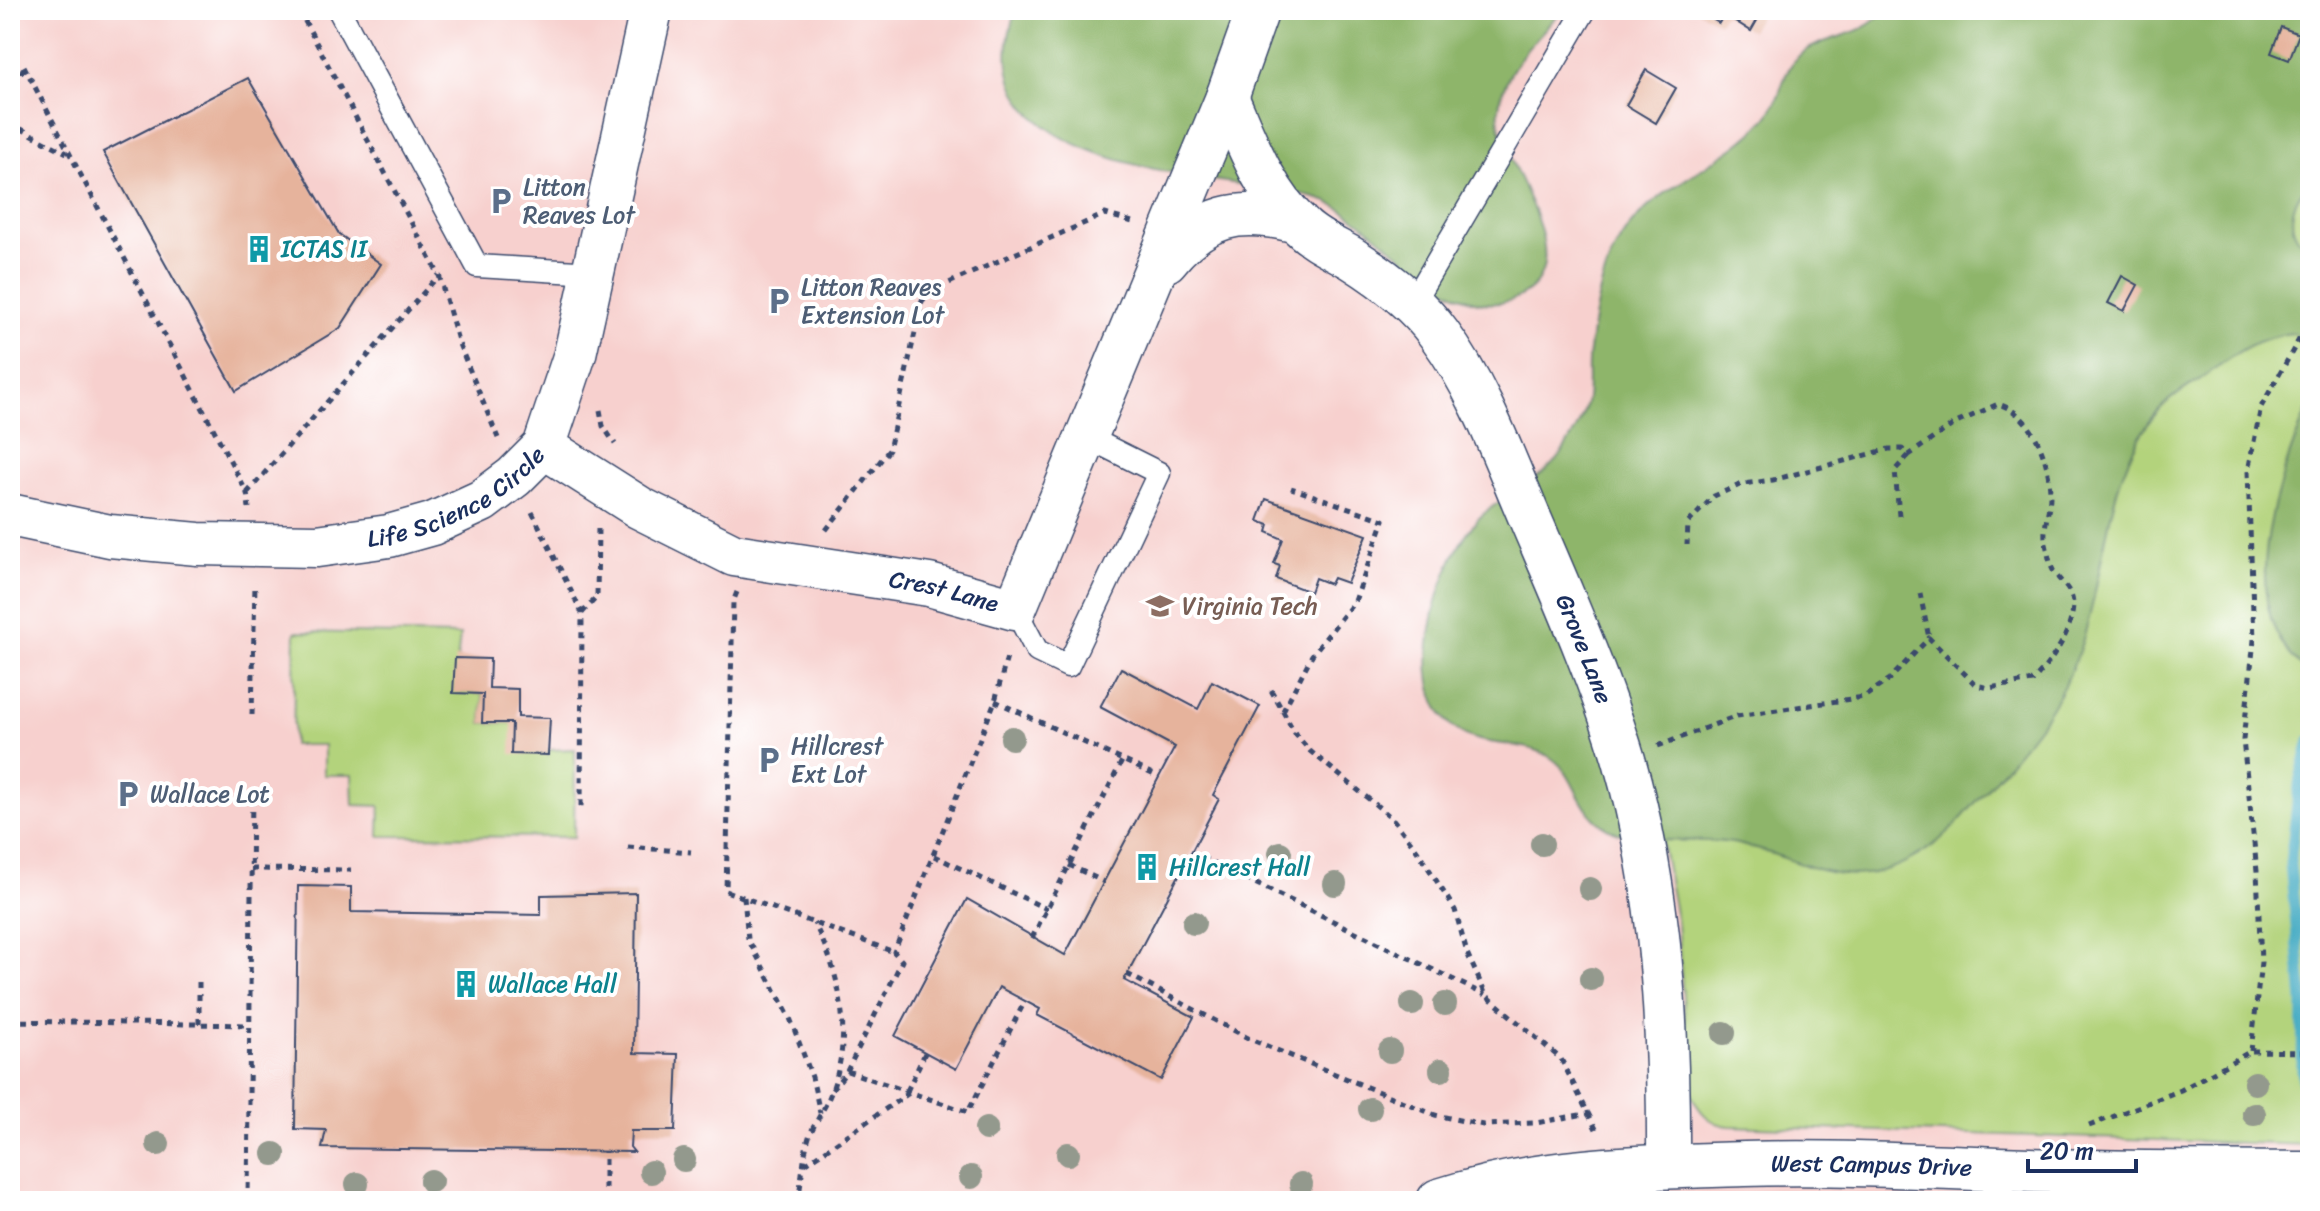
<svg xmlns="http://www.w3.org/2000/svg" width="2320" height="1211" font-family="Sriracha,sans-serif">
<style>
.built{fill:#f7d0ce}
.green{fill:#b3d37b;stroke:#67816c;stroke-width:2}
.forest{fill:#8eb56b;stroke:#547264;stroke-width:2}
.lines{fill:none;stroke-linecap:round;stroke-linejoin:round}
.stream{stroke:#44abc3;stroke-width:11}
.building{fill:#e6b39c}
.service-casing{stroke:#3b496c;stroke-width:25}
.minor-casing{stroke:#3b496c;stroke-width:45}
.tertiary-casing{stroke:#3b496c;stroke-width:47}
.path{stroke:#3b496c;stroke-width:5;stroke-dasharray:6 6;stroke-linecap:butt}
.service{stroke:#fff;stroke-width:22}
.minor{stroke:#fff;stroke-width:42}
.tertiary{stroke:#fff;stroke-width:44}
.tree{fill:#93998d}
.labels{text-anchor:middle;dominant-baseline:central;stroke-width:8;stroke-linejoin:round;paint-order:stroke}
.service-label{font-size:24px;fill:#4e5e75;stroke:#fff;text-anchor:start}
.culture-label{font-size:24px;fill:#0d838f;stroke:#fff;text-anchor:start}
.street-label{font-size:24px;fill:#1b2f5e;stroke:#fff}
.education-label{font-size:24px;fill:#785e54;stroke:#fff;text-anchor:start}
</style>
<rect width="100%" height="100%" fill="#fff"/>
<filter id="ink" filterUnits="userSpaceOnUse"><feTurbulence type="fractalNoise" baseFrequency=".0125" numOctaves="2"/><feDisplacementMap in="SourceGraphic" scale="16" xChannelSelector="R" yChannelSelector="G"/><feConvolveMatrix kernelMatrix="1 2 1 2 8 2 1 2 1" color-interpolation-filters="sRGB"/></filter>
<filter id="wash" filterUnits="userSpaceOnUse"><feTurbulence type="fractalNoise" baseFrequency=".006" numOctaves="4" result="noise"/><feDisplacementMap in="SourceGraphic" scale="32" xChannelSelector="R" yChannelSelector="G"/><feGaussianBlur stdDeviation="1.8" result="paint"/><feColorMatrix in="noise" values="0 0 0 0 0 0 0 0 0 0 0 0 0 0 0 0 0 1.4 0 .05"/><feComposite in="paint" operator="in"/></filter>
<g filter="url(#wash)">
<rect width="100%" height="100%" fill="#eedebb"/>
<rect class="built" x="10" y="10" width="2300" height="1191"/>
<g class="green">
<path d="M2310,10V1145L1729,1126C1709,1124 1699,1111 1691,1094L1677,924L1662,842Z"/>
<path d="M295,632L460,635L454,692L483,694L482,723H512L548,755L549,750L575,749L574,837L379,836L380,806L353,805L352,775H324V745H293Z"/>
</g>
<g class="forest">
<path d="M1016,10H1563C1535,39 1494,78 1499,123C1505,167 1576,255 1528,291C1459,344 1379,215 1319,199C1220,172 956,176 1016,10Z"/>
<path d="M1884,10H2310V182C2290,202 2283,232 2310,249V344L2293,333C2257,337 2237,352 2209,373C2193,385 2171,396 2158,411C2102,477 2107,574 2079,651C2057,710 2031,737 1992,783C1972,806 1950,835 1925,851C1847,902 1806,857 1732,843C1705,838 1669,843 1637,838C1569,826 1585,777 1548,756C1520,739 1483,749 1457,730C1401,690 1438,568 1473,525C1497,495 1542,484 1563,451C1572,437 1582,421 1586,404C1590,387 1586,368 1589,351C1595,307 1603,256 1633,222C1671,179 1729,161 1766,118C1783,99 1780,71 1801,54C1827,34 1864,38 1884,10Z"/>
<path d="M2310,403V673C2227,615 2278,478 2310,403Z"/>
</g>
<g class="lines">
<g class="stream">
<path d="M2310,490L2306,524L2310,569"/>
<path d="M2306,1122L2302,1067L2303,1001L2290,864L2300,778L2310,741"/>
</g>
</g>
<g id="blocks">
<g class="building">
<path d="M1697,10H1763L1751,31L1724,14L1719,23Z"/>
<path d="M2281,27L2299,34L2289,60L2271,53Z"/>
<path d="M1646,70L1676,88L1656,123L1626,105Z"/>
<path d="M248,78L339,234L381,264L340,328L236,391L103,152Z"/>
<path d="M2122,276L2138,285L2124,311L2108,303Z"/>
<path d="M1266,499L1367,535L1347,583L1333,578L1330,584L1315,578L1310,592L1276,579L1280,566L1274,564L1283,539L1267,532L1269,525L1258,521Z"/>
<path d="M455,658L490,659L489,688L518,689V717L550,718L548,755L511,754L512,723H482L483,694L453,693Z"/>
<path d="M1121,668L1198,709L1212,681L1260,706L1213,795L1219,799L1124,980L1194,1017L1161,1080L1037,1015L1040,1009L999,987L956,1069L895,1036L967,899L1065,955L1175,747L1100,707Z"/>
<path d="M298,886L351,887V912L541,915V895L636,893L634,1053L678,1054L675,1131H631L630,1147L634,1152L322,1148L326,1130L295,1129Z"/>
</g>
</g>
</g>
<g filter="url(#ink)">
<use href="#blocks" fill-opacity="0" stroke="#3b496c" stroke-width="2"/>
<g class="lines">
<g class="service-casing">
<g id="service">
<path d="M339,10L477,266L593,273"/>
<path d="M1412,304L1585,10"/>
<path d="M1015,609L1037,651L1068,666L1159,473L1087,437"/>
</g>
</g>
<g class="minor-casing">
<g id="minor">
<path id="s1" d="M1227,97C1247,143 1265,193 1302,227C1316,241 1337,249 1353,259C1385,279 1417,304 1439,334C1480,389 1505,461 1532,523C1565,600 1600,679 1624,760C1662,893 1669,1028 1668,1166"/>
<path d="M1166,261C1204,214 1240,207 1297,222"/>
<path id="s2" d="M544,447L640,508L734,555L929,585L1015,609L1227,97L1258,10"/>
<path id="s3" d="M10,515L110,536L198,544L317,546L389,536L432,524L482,501L514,477L544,447L575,354L651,10"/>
</g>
</g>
<g class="tertiary-casing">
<g id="tertiary">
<path id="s4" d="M1439,1201C1540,1168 1640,1167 1745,1164C1861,1161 1975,1169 2091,1172C2164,1174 2237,1173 2310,1174"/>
</g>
</g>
<g class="path">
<path d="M299,10L439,275L459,344L498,438"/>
<path d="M24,66L247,493L249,508"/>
<path d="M10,95L24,67"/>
<path d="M10,123L67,153"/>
<path d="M600,410L603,426L615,444"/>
<path d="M247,493L439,275"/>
<path d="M532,512L582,613L581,811"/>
<path d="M1899,516L1895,470L1909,455"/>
<path d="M826,530L889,450L922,301L933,290L1105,214L1136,223"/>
<path d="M737,592L733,602L726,891L894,952"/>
<path d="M1920,593L1929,638"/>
<path d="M582,613L597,597L598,528"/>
<path d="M1271,690L1296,735L1310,751L1392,818L1417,850L1455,910L1467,953L1486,995L1561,1059L1598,1133"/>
<path d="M995,701L1159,777"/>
<path d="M1283,711L1312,655L1355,601L1384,520L1291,488"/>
<path d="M252,715L255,584"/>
<path d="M1658,746L1737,716L1864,697L1890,679L1929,638L1976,685L1989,688L2033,681C2051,662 2072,633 2073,605C2073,588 2058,582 2052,568C2049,561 2048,552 2046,544C2042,528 2050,511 2050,495C2050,460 2033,414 1998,404L1954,424L1909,455L1902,449H1889L1773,480L1742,484L1714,496L1688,523L1687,545"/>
<path d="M628,847L691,852"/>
<path d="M1191,852L1485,995"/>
<path d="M934,856L1047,909"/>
<path d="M1069,865L1104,882"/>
<path d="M251,869L351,870"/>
<path d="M744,897L748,939L790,1018L812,1077L820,1113"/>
<path d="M1032,938L1122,761"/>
<path d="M1127,974L1250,1039L1435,1115L1483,1125L1536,1123L1590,1113"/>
<path d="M10,1021L250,1025"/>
<path d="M199,1024V979"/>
<path d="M2251,1051L2261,962L2257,871L2243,740L2254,640L2248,471L2261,407L2310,320"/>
<path d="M847,1071L968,1112L1025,1001"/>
<path d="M832,1090L847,1071L902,961L894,952L995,701L1007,657"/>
<path d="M907,1091L925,1053"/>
<path d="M2089,1126L2181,1090L2251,1051L2310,1052"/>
<path d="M805,1164L909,1093"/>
<path d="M248,1201L252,790"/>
<path d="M605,1201V1152"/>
<path d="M798,1201C802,1180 803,1154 810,1134C817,1119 827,1105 832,1090C853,1034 841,974 814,923"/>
</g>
<use href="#service" class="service"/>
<use href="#minor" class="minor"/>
<use href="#tertiary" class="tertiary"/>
</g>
<g class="tree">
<circle cx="1012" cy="738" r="12"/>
<circle cx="1542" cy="844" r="12"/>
<circle cx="1280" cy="853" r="12"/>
<circle cx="1335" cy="884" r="12"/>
<circle cx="1590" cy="889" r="12"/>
<circle cx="1194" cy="923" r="12"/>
<circle cx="1591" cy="979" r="12"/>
<circle cx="1412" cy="1004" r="12"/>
<circle cx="1445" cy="1004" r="12"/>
<circle cx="1724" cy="1033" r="12"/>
<circle cx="1390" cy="1051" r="12"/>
<circle cx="1441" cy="1070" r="12"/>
<circle cx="2255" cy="1083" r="12"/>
<circle cx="1370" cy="1109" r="12"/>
<circle cx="2254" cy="1114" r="12"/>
<circle cx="986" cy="1129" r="12"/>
<circle cx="158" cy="1144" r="12"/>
<circle cx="274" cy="1154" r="12"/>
<circle cx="1068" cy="1154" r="12"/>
<circle cx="684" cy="1160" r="12"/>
<circle cx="651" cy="1172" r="12"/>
<circle cx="971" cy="1177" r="12"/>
<circle cx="431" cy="1181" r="12"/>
<circle cx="357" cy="1184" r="12"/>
<circle cx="1301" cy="1184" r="12"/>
</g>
</g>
<defs>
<g id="parking-bare" transform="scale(2.16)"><path d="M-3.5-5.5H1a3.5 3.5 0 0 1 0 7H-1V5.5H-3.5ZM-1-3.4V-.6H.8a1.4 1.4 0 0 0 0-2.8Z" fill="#5c6f8a" stroke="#fff" stroke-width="2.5" paint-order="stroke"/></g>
<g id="building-bare" transform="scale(2.16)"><path d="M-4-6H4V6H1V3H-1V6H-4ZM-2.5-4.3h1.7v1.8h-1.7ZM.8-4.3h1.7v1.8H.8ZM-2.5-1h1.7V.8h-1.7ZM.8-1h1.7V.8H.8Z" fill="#0f9aa8" stroke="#fff" stroke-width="2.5" paint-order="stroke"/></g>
<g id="university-bare" transform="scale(2.16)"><path d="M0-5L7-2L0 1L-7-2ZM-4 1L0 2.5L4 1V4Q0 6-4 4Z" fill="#8d6e63" stroke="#fff" stroke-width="2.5" paint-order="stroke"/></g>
</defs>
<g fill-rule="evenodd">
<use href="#parking-bare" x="501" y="201"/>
<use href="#building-bare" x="259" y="249"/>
<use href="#parking-bare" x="779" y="301"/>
<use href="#university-bare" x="1160" y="606"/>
<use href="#parking-bare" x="769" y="760"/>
<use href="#parking-bare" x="128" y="794"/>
<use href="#building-bare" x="1147" y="867"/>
<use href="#building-bare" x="466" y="984"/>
</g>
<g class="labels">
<g class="service-label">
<text x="523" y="187">Litton<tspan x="523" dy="28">Reaves Lot</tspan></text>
<text x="801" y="287">Litton Reaves<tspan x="801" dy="28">Extension Lot</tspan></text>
<text x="791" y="746">Hillcrest<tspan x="791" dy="28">Ext Lot</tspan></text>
<text x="150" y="794">Wallace Lot</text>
</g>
<g class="culture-label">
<text x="281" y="249">ICTAS II</text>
<text x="1169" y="867">Hillcrest Hall</text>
<text x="488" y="984">Wallace Hall</text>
</g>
<g class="street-label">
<text stroke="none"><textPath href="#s3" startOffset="460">Life Science Circle</textPath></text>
<text stroke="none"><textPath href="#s2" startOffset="432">Crest Lane</textPath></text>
<text stroke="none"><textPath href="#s1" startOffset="674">Grove Lane</textPath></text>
<text stroke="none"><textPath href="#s4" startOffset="436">West Campus Drive</textPath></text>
</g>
<g class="education-label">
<text x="1182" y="606">Virginia Tech</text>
</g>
</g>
<rect width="2320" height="1211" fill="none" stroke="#fff" stroke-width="40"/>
<path d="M2028 1159v12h108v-12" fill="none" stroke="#1b2f5e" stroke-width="4"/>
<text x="2040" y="1159" font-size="24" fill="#1b2f5e" stroke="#ffffff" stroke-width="6" paint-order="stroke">20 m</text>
</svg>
